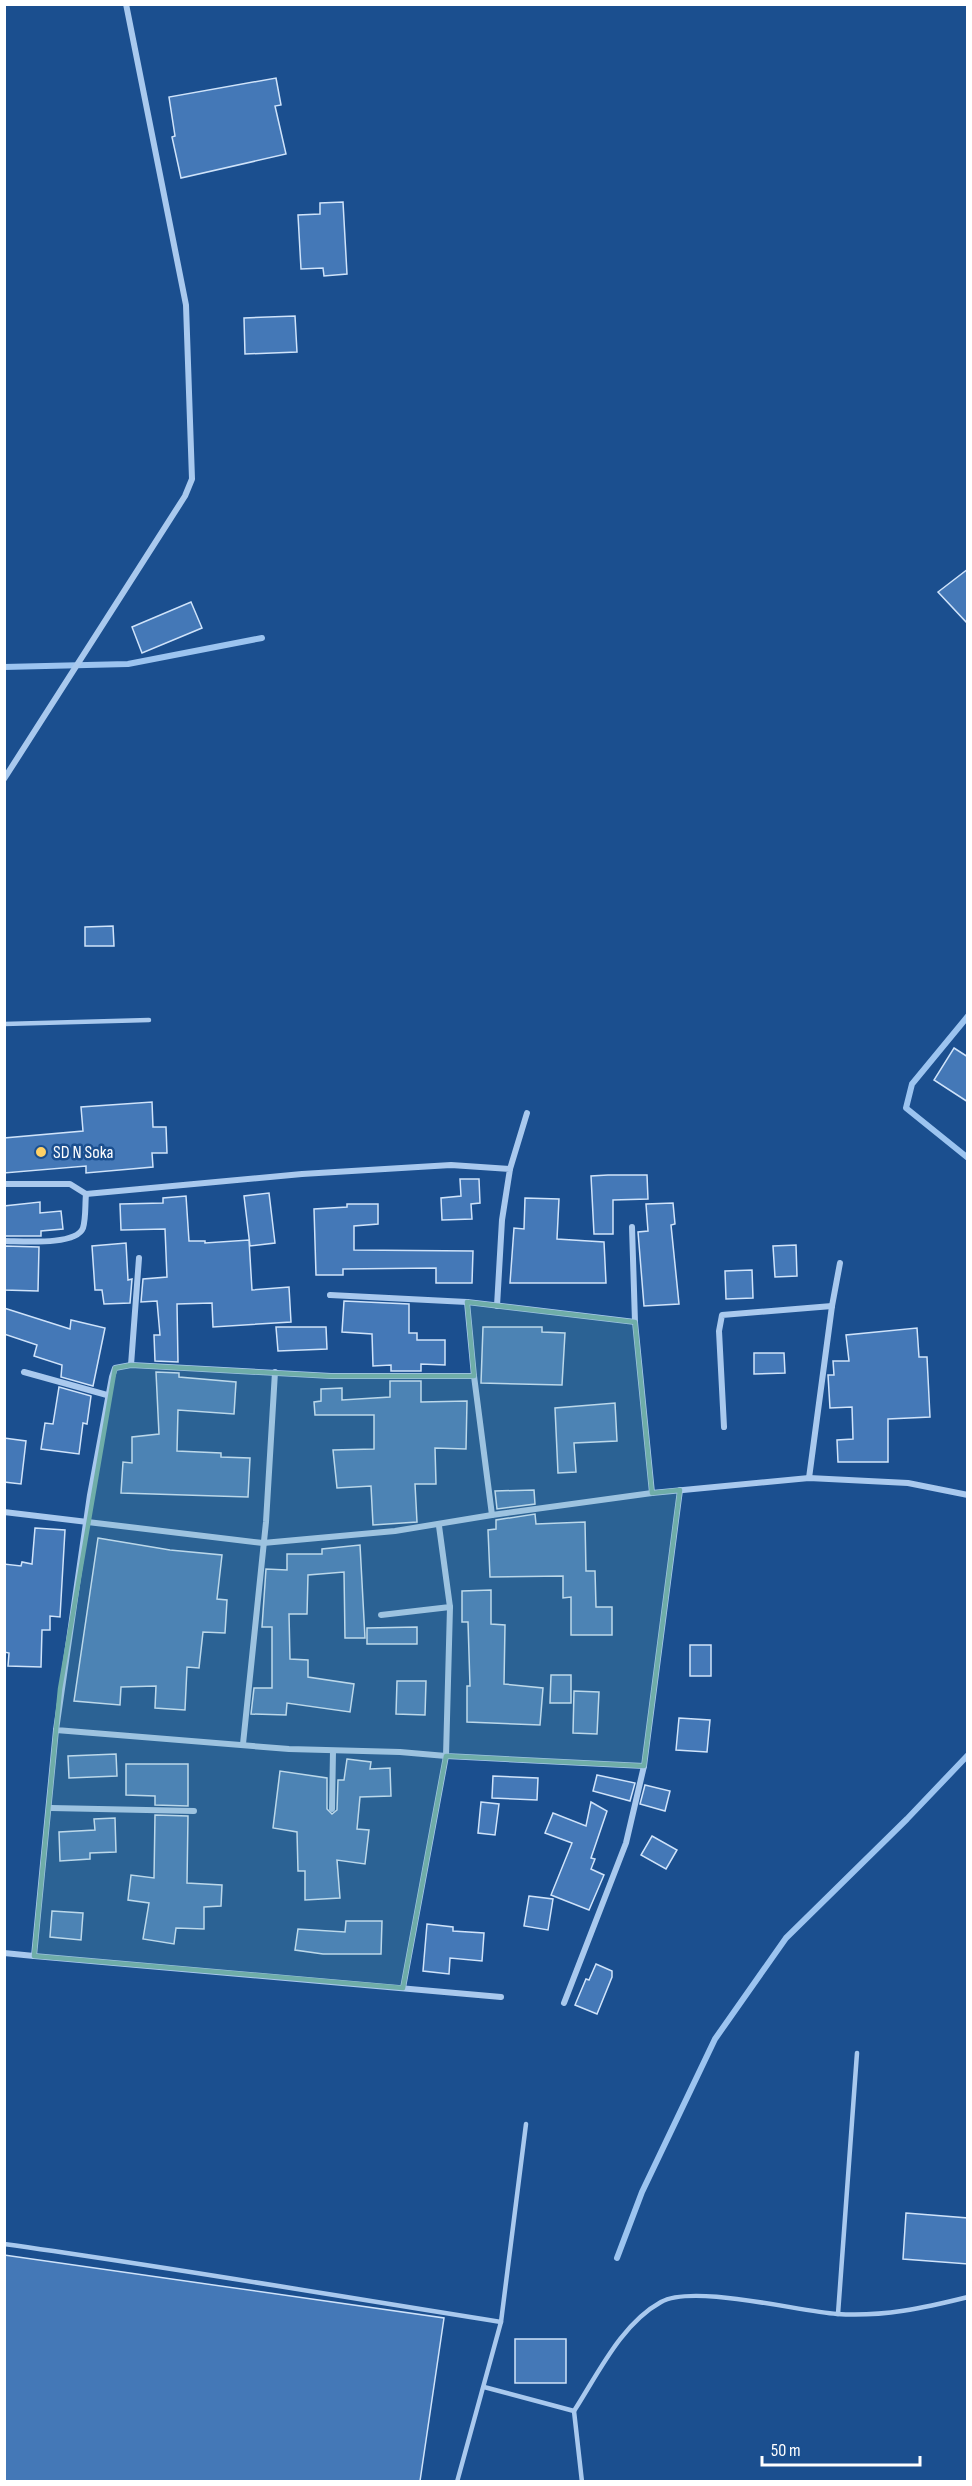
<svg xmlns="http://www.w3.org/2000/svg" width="972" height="2486" font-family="'Sofia Sans Condensed',sans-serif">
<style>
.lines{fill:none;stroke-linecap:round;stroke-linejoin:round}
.stream{stroke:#9cc4f0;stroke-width:6}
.building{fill:#4478b7;stroke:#cfe3fa;stroke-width:1.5}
.lane{stroke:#a9c9ee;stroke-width:4.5}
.street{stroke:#a9c9ee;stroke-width:6}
.marked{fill:#6fada8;fill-opacity:0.2;stroke:#6fada8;stroke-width:4.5;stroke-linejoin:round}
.poi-dot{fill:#ffd166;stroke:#1b4f8f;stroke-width:2}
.labels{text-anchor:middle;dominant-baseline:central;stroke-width:5;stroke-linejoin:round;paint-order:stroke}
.poi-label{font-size:18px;fill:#fff;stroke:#1b4f8f;text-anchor:start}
</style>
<rect width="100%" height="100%" fill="#1b4f8f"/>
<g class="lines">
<g class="stream">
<path d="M4,667L128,664L262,638"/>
<path d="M968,1016L912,1084L906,1108L968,1158"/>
<path d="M617,2258L642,2192L715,2039L786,1938L907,1819L968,1755"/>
</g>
</g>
<g class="building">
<path d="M276,78L281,105L275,106L286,154L181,178L172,137L175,136L169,97Z"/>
<path d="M343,202L347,274L324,276L323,268L301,269L298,215L320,214V203Z"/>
<path d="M295,316L297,352L245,354L244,318Z"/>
<path d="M968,569V624L938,592Z"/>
<path d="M191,602L202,628L142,653L132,627Z"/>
<path d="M113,926L114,946H85V927Z"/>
<path d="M954,1048L968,1057V1102L934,1080Z"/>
<path d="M152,1102L153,1127H166L167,1153H152L153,1167L86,1173V1166L4,1173V1138L83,1131L81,1107Z"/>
<path d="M608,1175H647L648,1199L613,1200V1234H594L591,1176Z"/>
<path d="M460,1179H479L480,1203L471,1204L472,1219L442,1220L441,1198L461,1196Z"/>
<path d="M269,1193L275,1243L250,1246L244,1196Z"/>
<path d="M186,1196L189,1241H205V1243L249,1240L252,1290L289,1287L291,1322L213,1327L212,1303L177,1304L178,1362L155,1361L154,1335H160L157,1301L141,1302L143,1279L167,1277L165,1229L121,1230L120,1204L163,1203V1198Z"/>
<path d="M525,1198L559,1199L557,1239L604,1242L606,1283H510L514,1228L524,1229Z"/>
<path d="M40,1202V1213L61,1211L63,1229L41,1231V1236H4V1206Z"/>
<path d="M673,1203L675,1224L671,1225L679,1304L644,1306L638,1232L648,1231L646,1204Z"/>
<path d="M347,1204H378V1224L354,1226V1250L473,1251L472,1283H436V1268L343,1269V1275H316L314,1209L347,1207Z"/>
<path d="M126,1243L128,1280L132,1279L130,1303L104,1304L102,1290H95L92,1246Z"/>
<path d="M796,1245L797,1276L775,1277L773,1246Z"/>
<path d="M4,1246L39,1247L38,1291L4,1290Z"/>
<path d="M752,1270L753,1298L726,1299L725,1271Z"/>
<path d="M344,1301L409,1304V1333H417V1340H445V1365L421,1364V1371H391V1365L373,1366L372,1334L342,1332Z"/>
<path d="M4,1308L70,1329L71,1320L105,1328L93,1386L61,1377L62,1365L34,1356L37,1345L4,1334Z"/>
<path d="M276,1327H326L327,1349L278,1351Z"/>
<path d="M483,1327H542V1332L565,1333L562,1385L481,1383Z"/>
<path d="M917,1328L919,1357H927L930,1417L888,1419V1462H838L837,1440L853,1439L852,1407L830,1408L828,1375H834L833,1361H849L846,1335Z"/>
<path d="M754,1353H784L785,1373L754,1374Z"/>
<path d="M156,1372L179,1373V1377L236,1382L234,1414L178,1410L177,1451L221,1453V1457L250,1458L248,1497L121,1493L123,1462L132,1463V1437L159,1434Z"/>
<path d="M390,1381H421V1402L467,1401L466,1449L435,1448L436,1484H415L417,1522L373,1525L371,1486L337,1488L333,1450L374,1449V1415H315L314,1402L321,1401V1389L342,1388V1400L390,1397Z"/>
<path d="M59,1387L91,1396L87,1424L83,1423L79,1454L41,1449L45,1423L53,1424Z"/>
<path d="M615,1403L617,1441L574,1443L576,1472L558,1473L555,1408Z"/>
<path d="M4,1438L26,1441L21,1484L4,1482Z"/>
<path d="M534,1490L535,1504L497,1509L495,1491Z"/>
<path d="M535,1514L536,1524L585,1522L586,1571H595L596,1607H612V1635H571V1597L563,1598V1576L490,1577L488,1530L496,1529V1520Z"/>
<path d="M35,1528L65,1530L60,1617L50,1616V1630H42L41,1667L8,1666L9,1653L4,1652V1564L21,1566L22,1562L32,1564Z"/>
<path d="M98,1538L170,1550L222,1555L217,1599L227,1600L225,1633L203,1632L199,1668L187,1667L185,1710L155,1708L156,1686L121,1687L120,1705L74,1701Z"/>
<path d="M360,1545L365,1638H345L344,1572L308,1575L307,1614H289L290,1659L308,1660V1677L354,1684L350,1712L287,1703L286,1715L251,1714L254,1688H272V1627H262L266,1569L287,1570V1554H322V1549Z"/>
<path d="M491,1590V1624L505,1625L504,1684L543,1688L540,1725L467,1722V1686H470L468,1622H462V1591Z"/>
<path d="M417,1627V1644H367V1628Z"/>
<rect x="690" y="1645" width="21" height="31"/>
<path d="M551,1675H571V1703H550Z"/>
<path d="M397,1681H426L425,1715L396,1714Z"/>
<path d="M574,1691L599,1692L597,1734L573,1733Z"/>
<path d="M679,1718L710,1720L707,1752L676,1750Z"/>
<path d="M116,1754L117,1776L69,1778L68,1756Z"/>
<path d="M347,1759L371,1762L370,1769L390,1768L391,1796L360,1797L357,1829L369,1830L365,1864L337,1860L340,1898L305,1900V1871H298L297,1832L273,1828L280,1771L327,1778V1809L332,1814L337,1810L338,1780H344Z"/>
<path d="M126,1764H188V1806L155,1805V1796L126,1795Z"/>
<path d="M597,1775L635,1783L630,1801L593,1791Z"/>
<path d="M493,1776L538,1778L537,1800L492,1798Z"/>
<path d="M645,1785L670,1791L665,1811L640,1804Z"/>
<path d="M481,1802L499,1804L495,1835L478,1833Z"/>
<path d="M591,1802L607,1811L591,1858L595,1859L591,1869L604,1875L589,1910L551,1895L572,1843L545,1833L553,1813L586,1826Z"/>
<path d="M155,1815L188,1816L187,1883L222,1885L221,1906L204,1907V1929L176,1928L174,1944L143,1939L149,1903L128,1900L131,1875L154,1878Z"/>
<path d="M115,1818L116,1852L90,1853V1859L60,1861L59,1832L95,1830L94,1819Z"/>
<path d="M652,1836L677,1850L666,1869L641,1855Z"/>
<path d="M529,1896L553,1899L548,1930L524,1926Z"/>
<path d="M52,1911L83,1913L81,1940L50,1937Z"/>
<path d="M346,1921H382L381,1954H323L295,1950L298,1929L345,1932Z"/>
<path d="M427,1924L453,1927V1931L484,1933L482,1961L450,1958L449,1974L423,1971Z"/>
<path d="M596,1964L612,1971V1977L597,2014L575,2005L586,1979L589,1980Z"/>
<path d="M906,2213L968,2218V2264L903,2259Z"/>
<path d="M4,2255L444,2318L420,2481H4Z"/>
<rect x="515" y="2339" width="51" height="44"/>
</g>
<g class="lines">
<g class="lane">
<path d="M4,1024L149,1020"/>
<path d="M4,2244C170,2267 336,2296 501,2322"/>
<path d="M838,2314L857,2053"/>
<path d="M484,2387L574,2411L582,2482"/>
<path d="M574,2411C598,2374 621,2324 661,2302C693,2284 797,2311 837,2314C883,2317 924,2308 968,2297"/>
<path d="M457,2482L501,2322L526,2124"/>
</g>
<g class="street">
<path d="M4,779L185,496L192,479L186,305L126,4"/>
<path d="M510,1169L527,1113"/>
<path d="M4,1184H70L86,1194L302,1174L451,1165L510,1169L502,1220L497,1306"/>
<path d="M632,1227L635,1322L652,1493"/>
<path d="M4,1241C21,1241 76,1246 83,1228C86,1218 85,1204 86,1194"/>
<path d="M330,1295L467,1302L635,1322"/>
<path d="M467,1302L474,1376"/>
<path d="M131,1365L139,1258"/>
<path d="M24,1372L107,1395"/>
<path d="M724,1427L719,1331L722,1315L832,1306"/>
<path d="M809,1478L832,1306L840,1263"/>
<path d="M4,1512L263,1543L395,1531L492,1515L652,1493L809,1478L908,1483L968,1495"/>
<path d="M450,1607L446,1756L644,1766"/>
<path d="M381,1615L450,1607L439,1526"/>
<path d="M243,1744L266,1522L275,1372"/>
<path d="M51,1808L194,1811"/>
<path d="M332,1809L333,1751"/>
<path d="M4,1953L34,1956L56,1730"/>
<path d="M34,1956L501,1997"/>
<path d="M403,1988L446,1756L400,1752L289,1749L56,1730L90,1495L112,1377L115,1368L131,1365L331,1376H474L492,1515"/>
<path d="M564,2003L626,1843L644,1766L680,1490"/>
</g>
</g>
<path class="marked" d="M467,1302L635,1322L652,1493L680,1490L644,1766L446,1756L403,1988L34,1956L60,1689L115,1368L131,1365L331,1376H474Z"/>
<circle class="poi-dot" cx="41" cy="1152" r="6"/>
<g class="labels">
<g class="poi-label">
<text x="53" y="1152">SD N Soka</text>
</g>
</g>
<rect width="972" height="2486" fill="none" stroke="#ffffff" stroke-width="12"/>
<path d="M762 2456v9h158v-9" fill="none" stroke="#ffffff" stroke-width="3"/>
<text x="771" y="2456" font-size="18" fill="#ffffff" stroke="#1b4f8f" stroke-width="4.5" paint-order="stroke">50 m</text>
</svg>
